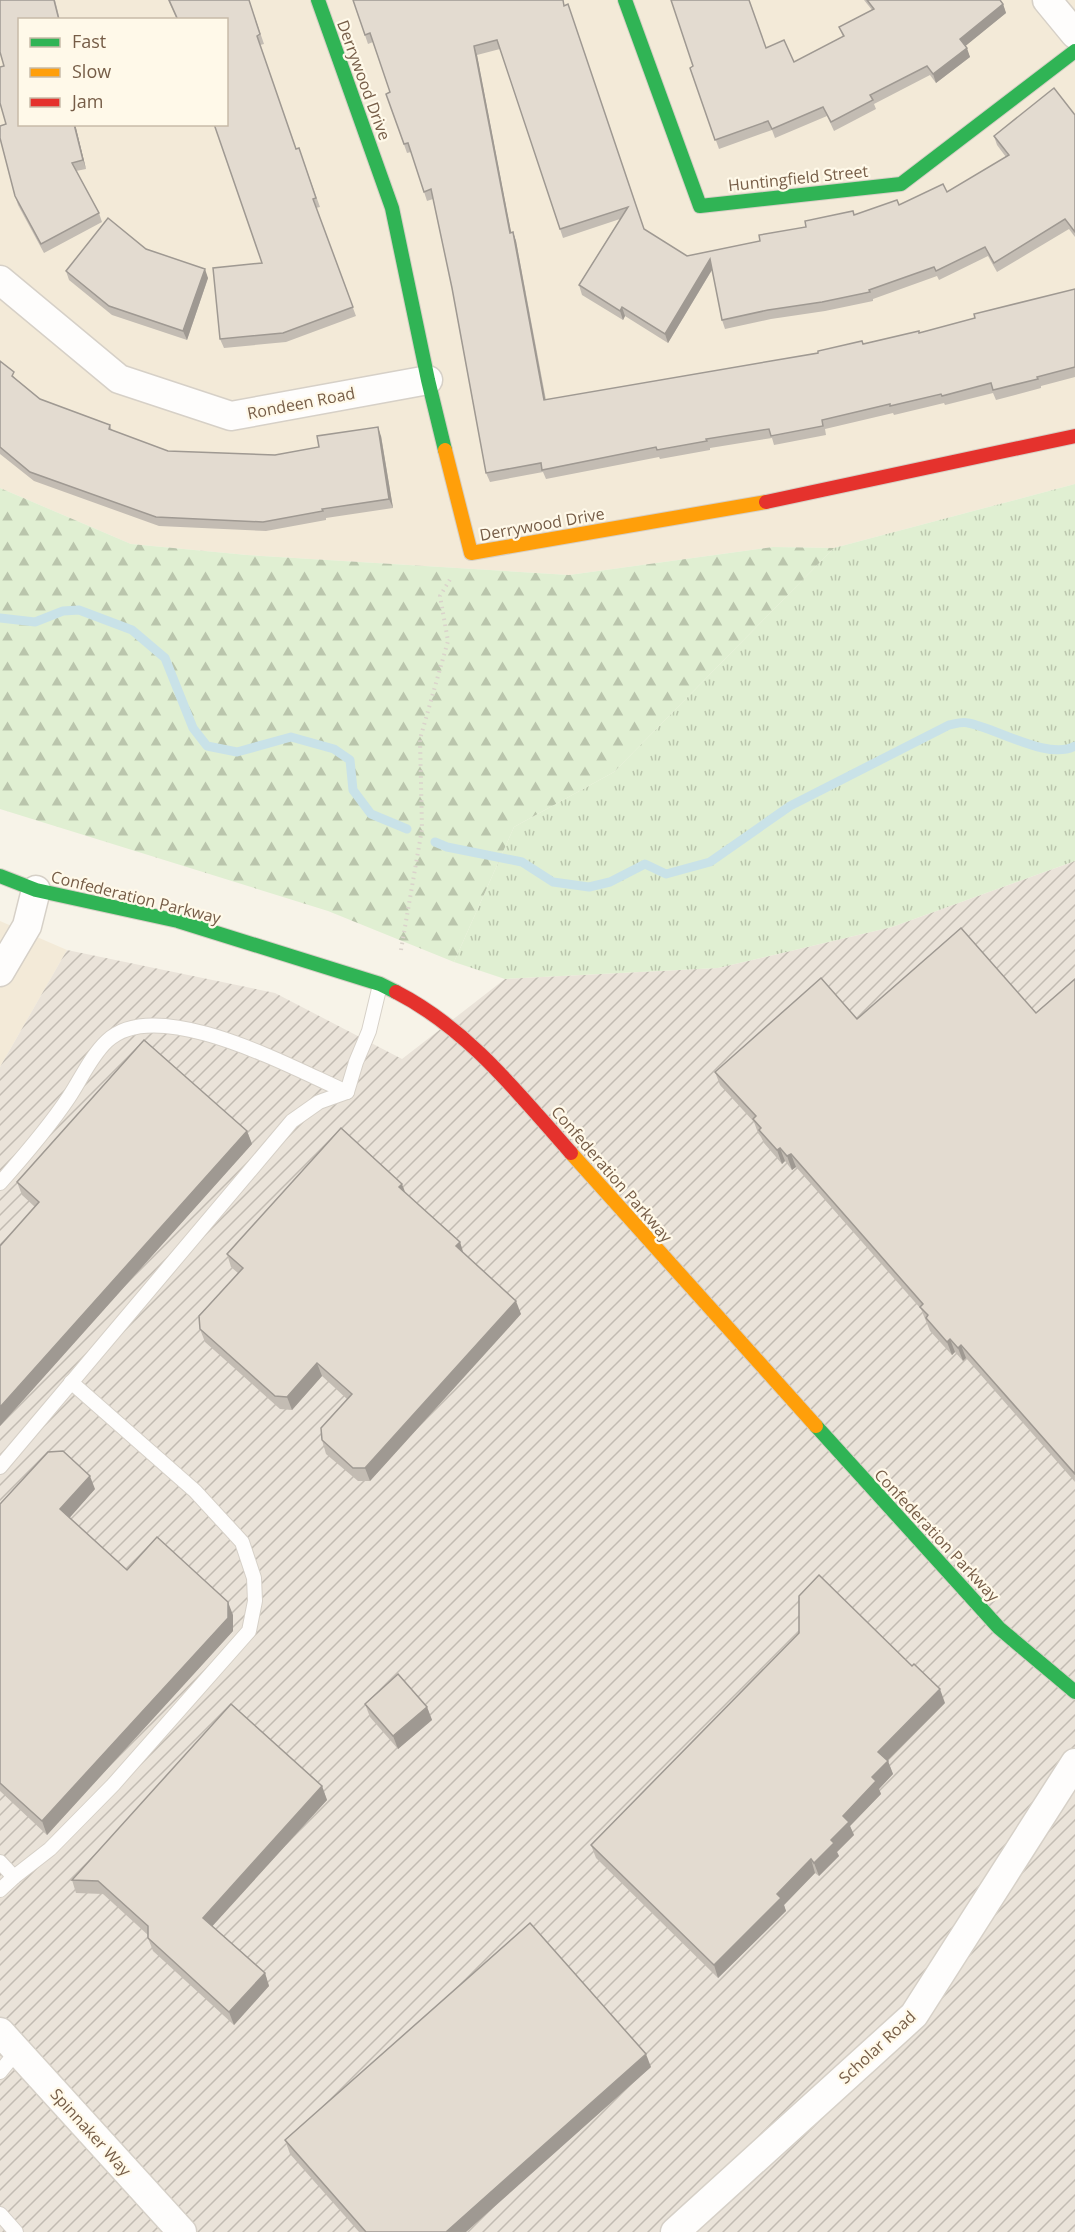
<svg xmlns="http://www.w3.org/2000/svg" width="1075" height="2232" font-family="'Open Sans',sans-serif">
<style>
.residential{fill:#f3ead8;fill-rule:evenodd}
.industrial{fill:url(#industrial-furrows)}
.grass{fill:url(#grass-tufts)}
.forest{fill:url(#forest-firs)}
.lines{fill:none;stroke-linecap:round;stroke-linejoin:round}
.stream{stroke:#c9e2e8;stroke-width:9}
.lane-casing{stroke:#d6d0c7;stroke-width:16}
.street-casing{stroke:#d6d0c7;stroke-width:31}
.fast-casing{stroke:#d6cfc5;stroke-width:16}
.slow-casing{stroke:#d6cfc5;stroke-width:16}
.jam-casing{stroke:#d6cfc5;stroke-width:16}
.path{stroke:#dad3cb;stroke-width:4;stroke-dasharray:1.5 4.5;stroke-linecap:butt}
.lane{stroke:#fefdfc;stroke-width:14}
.street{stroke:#fefdfc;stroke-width:28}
.fast{stroke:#30b455;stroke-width:14}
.slow{stroke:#ff9f0a;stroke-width:14}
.jam{stroke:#e5322d;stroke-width:14}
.wall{fill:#c3bcb3}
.shaded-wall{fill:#9f9992}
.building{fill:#e3dbd0;stroke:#9f9992;stroke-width:1.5}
.labels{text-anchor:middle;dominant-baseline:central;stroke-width:4.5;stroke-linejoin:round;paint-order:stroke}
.street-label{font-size:16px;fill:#765d47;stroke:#fff9e9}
</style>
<defs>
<pattern id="industrial-furrows" width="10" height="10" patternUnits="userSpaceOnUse" patternTransform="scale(1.5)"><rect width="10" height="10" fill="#eae3d9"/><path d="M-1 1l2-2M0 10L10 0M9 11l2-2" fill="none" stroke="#c2bbb2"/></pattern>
<pattern id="grass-tufts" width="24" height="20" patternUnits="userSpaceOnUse" patternTransform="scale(1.5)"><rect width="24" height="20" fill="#e0efd2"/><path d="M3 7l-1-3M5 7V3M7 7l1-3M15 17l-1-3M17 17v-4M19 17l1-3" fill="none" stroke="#bac5ac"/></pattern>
<pattern id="forest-firs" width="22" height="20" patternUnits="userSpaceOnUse" patternTransform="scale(1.5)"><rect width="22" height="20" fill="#e0efd2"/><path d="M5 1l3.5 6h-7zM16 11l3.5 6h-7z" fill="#bac5ac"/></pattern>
</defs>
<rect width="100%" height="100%" fill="#f7f3e8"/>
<g class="residential">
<path d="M0,0H1075V484L834,548L773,547L569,575L247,555L131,544L0,488ZM20,20H226V124H20Z"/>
<path d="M0,921L67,950L0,1067Z"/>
</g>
<path class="industrial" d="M1075,861V2232H0V1067L67,950L275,993L402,1059L505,979L718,968L892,927Z"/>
<path class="grass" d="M1075,484V861L892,927L718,968L505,979L454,962L514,827L614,772L834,548Z"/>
<path class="forest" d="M0,488L131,544L247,555L569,575L773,547L834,548L614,772L514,827L454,962L328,911L0,809Z"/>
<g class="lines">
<g class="stream">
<path d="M0,618L35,622L63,611L79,610L132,630L165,658L193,728L207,746L237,752L291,737L334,749L350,760L353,790L371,814L407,829"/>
<path d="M435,842L447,847L522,862L553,882L589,887L610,882L645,864L666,874L710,862L790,806L949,725C955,724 962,721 968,723C996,728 1049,761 1075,746"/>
</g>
<g class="lane-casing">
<g id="lane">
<path d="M0,1183C24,1156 49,1127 69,1097C81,1079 91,1056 107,1041C157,993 294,1069 347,1092"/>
<path d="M0,1467L292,1121L319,1102L347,1092L356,1062L369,1031L380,985"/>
<path d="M0,1862L14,1877L0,1890"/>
<path d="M14,1877L50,1849L113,1785L249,1631L255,1601L254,1578L242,1542L195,1491L71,1382"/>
<path d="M0,2072L17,2051"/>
<path d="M0,2214L16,2232"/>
</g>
</g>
<g class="street-casing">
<g id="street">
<path d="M1047,0L1075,34"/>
<path d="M0,280L119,379L231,416L428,380"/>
<path d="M0,972L27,926L36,890"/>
<path d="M0,2032L182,2232"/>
<path d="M675,2232L914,2015L1075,1763"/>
</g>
</g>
<g class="fast-casing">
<g id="fast">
<path d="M318,0L392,208L428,380L445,450"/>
<path d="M625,0L700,206L901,184L1075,51"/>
<path d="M0,876L36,890L178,921L380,984L396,992"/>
<path d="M816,1426L999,1628L1075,1692"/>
</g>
</g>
<g class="slow-casing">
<g id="slow">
<path d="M445,450L471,553L766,502"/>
<path d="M571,1153L816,1426"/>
</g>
</g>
<g class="jam-casing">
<g id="jam">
<path d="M766,502L1075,436"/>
<path d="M396,992C468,1029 518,1093 571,1153"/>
</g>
</g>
<path class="path" d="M401,950L422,829L420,739L448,641L440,596L452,576"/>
<use href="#lane" class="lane"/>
<use href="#street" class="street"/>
<use href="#fast" class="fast"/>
<use href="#slow" class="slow"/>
<use href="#jam" class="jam"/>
</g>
<g class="wall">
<path d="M0,0H55L60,20L20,124H75L86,169L76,171L99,213L102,222L44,253L18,205L15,196L6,124Z"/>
<path d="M168,0H249L264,44L260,45L296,149L302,157L320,207L316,208L356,316L286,342L224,348L220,339L262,263L226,20H177Z"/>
<path d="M353,0L565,6L644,230L687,256L760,241L806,227L853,211L854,215L899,205L947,192L1006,157L997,145L994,136L1075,115V237L1069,229L997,272L988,256L939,280L937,276L873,299V301L825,311L771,319L725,329L722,320L712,270L668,343L625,316L623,320L582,295L579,285L620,219L563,238L500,49L477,55L511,232H513L516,241L546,400L818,353L919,333L975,318L1075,289V377L1041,386V388L996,400L993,393L945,405L944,403L894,415L893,413L825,429L826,435L774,445L772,438L710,448V450L660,459L659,457L546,479L543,472L490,482L486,473L452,288L433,199L427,201L411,152L407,153L386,94L390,92L373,42L368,44Z"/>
<path d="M864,0H1000L1003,4L1006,13L965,46L970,57L936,83L930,75L874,104L876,109L834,131L827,116L775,138L772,130L719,149L690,68L766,48L794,62L843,37L839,27L872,10Z"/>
<path d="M146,249L208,278L187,340L112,315L69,280L66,271Z"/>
<path d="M0,361L17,380L40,399L110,425L112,431L168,451L275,455L381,436L393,508L326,518V520L266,531L159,526L34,481L0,454Z"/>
<path d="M1075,979V1482L966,1358L963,1361L955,1352L952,1355L930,1331L921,1309L796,1167L792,1170L785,1161L782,1164L764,1143L761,1137L758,1133L754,1122L720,1085L715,1072L857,1019L1036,1013Z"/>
<path d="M247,1131L252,1144L0,1426V1246L35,1207L22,1195L17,1182Z"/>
<path d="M406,1193L460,1242L463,1253L521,1314L370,1481H358L326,1454L322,1440L347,1399L322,1376L292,1410L280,1409L205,1342L200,1329L238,1273L231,1267L227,1254Z"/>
<path d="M95,1489L69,1518L127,1570L233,1615V1631L47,1835L0,1791V1504Z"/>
<path d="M945,1703L888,1761L893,1774L879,1789L881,1794L850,1826L854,1835L837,1852L839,1856L819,1876L815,1873L784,1905L786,1911L718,1978L596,1858L591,1845Z"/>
<path d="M365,1704L427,1707L432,1720L398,1749L370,1717Z"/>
<path d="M322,1786L327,1800L212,1926L265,1973L269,1986L234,2025L153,1951L148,1938V1935L103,1894L76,1893L72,1880Z"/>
<path d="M651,2067L466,2232H359L290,2154L285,2140Z"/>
</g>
<g class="shaded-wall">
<path d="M1003,4L1006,13L963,48L960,39Z"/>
<path d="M474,46L477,55L513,242L510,233Z"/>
<path d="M967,48L970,57L936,83L933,74Z"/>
<path d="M74,124H75L86,169L83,160Z"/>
<path d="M513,232L516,241L547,409L544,400Z"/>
<path d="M710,259L713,268L668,343L665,334Z"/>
<path d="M205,269L208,278L187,340L183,331Z"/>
<path d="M622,307L625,316L623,320L620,311Z"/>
<path d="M378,427L381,436L393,508L389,499Z"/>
<path d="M247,1131L252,1144L0,1426V1407Z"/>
<path d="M780,1148L785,1161L782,1164L777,1150Z"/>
<path d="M791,1154L796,1167L792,1170L787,1156Z"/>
<path d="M402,1184L407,1197L399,1187Z"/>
<path d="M460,1242L464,1255L456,1246Z"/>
<path d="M516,1301L521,1314L370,1481L365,1468Z"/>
<path d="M950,1339L955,1352L952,1355L947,1342Z"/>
<path d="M961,1345L966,1358L963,1361L958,1348Z"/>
<path d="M317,1363L322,1376L292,1410L287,1397Z"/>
<path d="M90,1476L95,1489L65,1523L60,1509Z"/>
<path d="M228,1602L233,1615V1631L47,1835L42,1821Z"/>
<path d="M940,1689L945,1703L883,1765L878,1752Z"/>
<path d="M427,1707L432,1720L398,1749L393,1736Z"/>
<path d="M888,1761L893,1774L879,1789L881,1794L850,1826L854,1835L837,1852L839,1856L819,1876L814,1863L831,1840L843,1816L872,1777Z"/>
<path d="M322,1786L327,1800L208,1931L203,1918Z"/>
<path d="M811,1859L815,1873L784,1905L786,1911L718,1978L714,1965L777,1894Z"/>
<path d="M265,1973L269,1986L234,2025L229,2012Z"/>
<path d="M646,2054L651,2067L466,2232H446Z"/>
</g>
<g class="building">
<path d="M0,0H54L59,20H20V124H74L83,160L72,163L99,213L41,244L15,196L0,138V126L6,124L0,103V67L4,66L0,52Z"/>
<path d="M169,0H249L260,34L257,36L296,149L299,148L316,198L313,199L353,307L283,333L220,339L213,268L262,263L214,124H226V20H178Z"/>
<path d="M353,0H563L564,6L568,4L644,229L687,256L760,241L759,235L806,227L805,221L853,211L854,215L897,200L899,205L943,184L947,192L1009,155L994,136L1054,88L1075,115V232L1065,219L994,263L985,247L936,271L934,267L869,290L870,292L822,302L768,310L722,320L710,259L665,334L622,307L620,311L579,285L628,207L560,229L497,40L474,46L510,233L513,232L544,400L818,353V351L862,341L863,344L919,331V333L975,318L974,314L1075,289V367L1037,377L1038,379L993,390L991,383L942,396L941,394L890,406V404L822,420L823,426L771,436L769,429L706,439L707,441L657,450L656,447L542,470L541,463L486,473L452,288L431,189L424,192L408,143L404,144L386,94L390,92L370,33L365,35Z"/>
<path d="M671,0H749L766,48L784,40L794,62L844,36L839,27L874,9L867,0H1000L1003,4L960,39L967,48L933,74L927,66L870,95L873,100L831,122L823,107L772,129L768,121L715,140L690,68L693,66Z"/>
<path d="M108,218L146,249L205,269L183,331L109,306L66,271Z"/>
<path d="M0,361L14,372L12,376L40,399L110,425L109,429L168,451L275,455L319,447L317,436L378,427L389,499L322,509L323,511L263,522L156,517L30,472L0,447Z"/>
<path d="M961,928L1036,1013L1075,979V1474L961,1345L958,1348L950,1339L947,1342L926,1318L928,1315L920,1307L923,1304L791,1154L787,1156L780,1148L777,1150L759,1130L761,1128L753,1119L756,1116L715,1072L821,978L857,1019Z"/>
<path d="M144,1040L247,1131L0,1407V1246L39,1202L17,1182Z"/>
<path d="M341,1128L402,1184L399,1187L460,1242L456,1246L516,1301L365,1468H353L322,1440L321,1428L352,1394L317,1363L287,1397L275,1396L200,1329L199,1316L243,1268L227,1254Z"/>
<path d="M63,1451L90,1476L60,1509L127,1570L157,1537L228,1602V1618L42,1821L0,1783V1504L48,1452Z"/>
<path d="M819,1575L912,1666L914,1664L940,1689L878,1752L888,1761L872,1777L876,1781L843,1816L849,1822L831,1840L834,1843L814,1863L811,1859L777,1894L781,1898L714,1965L591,1845L799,1633V1596Z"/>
<path d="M398,1674L427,1707L393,1736L365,1704Z"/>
<path d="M231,1704L322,1786L203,1918L265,1973L229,2012L148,1938V1926L98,1881L72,1880Z"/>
<path d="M530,1923L646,2054L446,2232H366L285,2140Z"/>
</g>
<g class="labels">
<g class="street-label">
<text transform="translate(364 80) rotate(70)">Derrywood Drive</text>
<text transform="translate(798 178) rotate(-6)">Huntingfield Street</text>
<text transform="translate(301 403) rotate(-11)">Rondeen Road</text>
<text transform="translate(542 524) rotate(-10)">Derrywood Drive</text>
<text transform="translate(136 897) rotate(14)">Confederation Parkway</text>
<text transform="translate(612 1174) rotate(49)">Confederation Parkway</text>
<text transform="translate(937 1535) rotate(47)">Confederation Parkway</text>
<text transform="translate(877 2047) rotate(-43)">Scholar Road</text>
<text transform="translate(91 2132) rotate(48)">Spinnaker Way</text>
</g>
</g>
<rect x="18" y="18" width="210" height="108" fill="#fff9e9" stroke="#c8bba8" stroke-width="1.5"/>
<rect x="30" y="38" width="30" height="9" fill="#30b455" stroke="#c8bba8" stroke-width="1.5"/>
<text x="72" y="48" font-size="18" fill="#765d47">Fast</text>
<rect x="30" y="68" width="30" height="9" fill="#ff9f0a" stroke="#c8bba8" stroke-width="1.5"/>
<text x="72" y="78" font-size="18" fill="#765d47">Slow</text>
<rect x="30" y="98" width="30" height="9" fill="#e5322d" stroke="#c8bba8" stroke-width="1.5"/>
<text x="72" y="108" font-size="18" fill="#765d47">Jam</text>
</svg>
